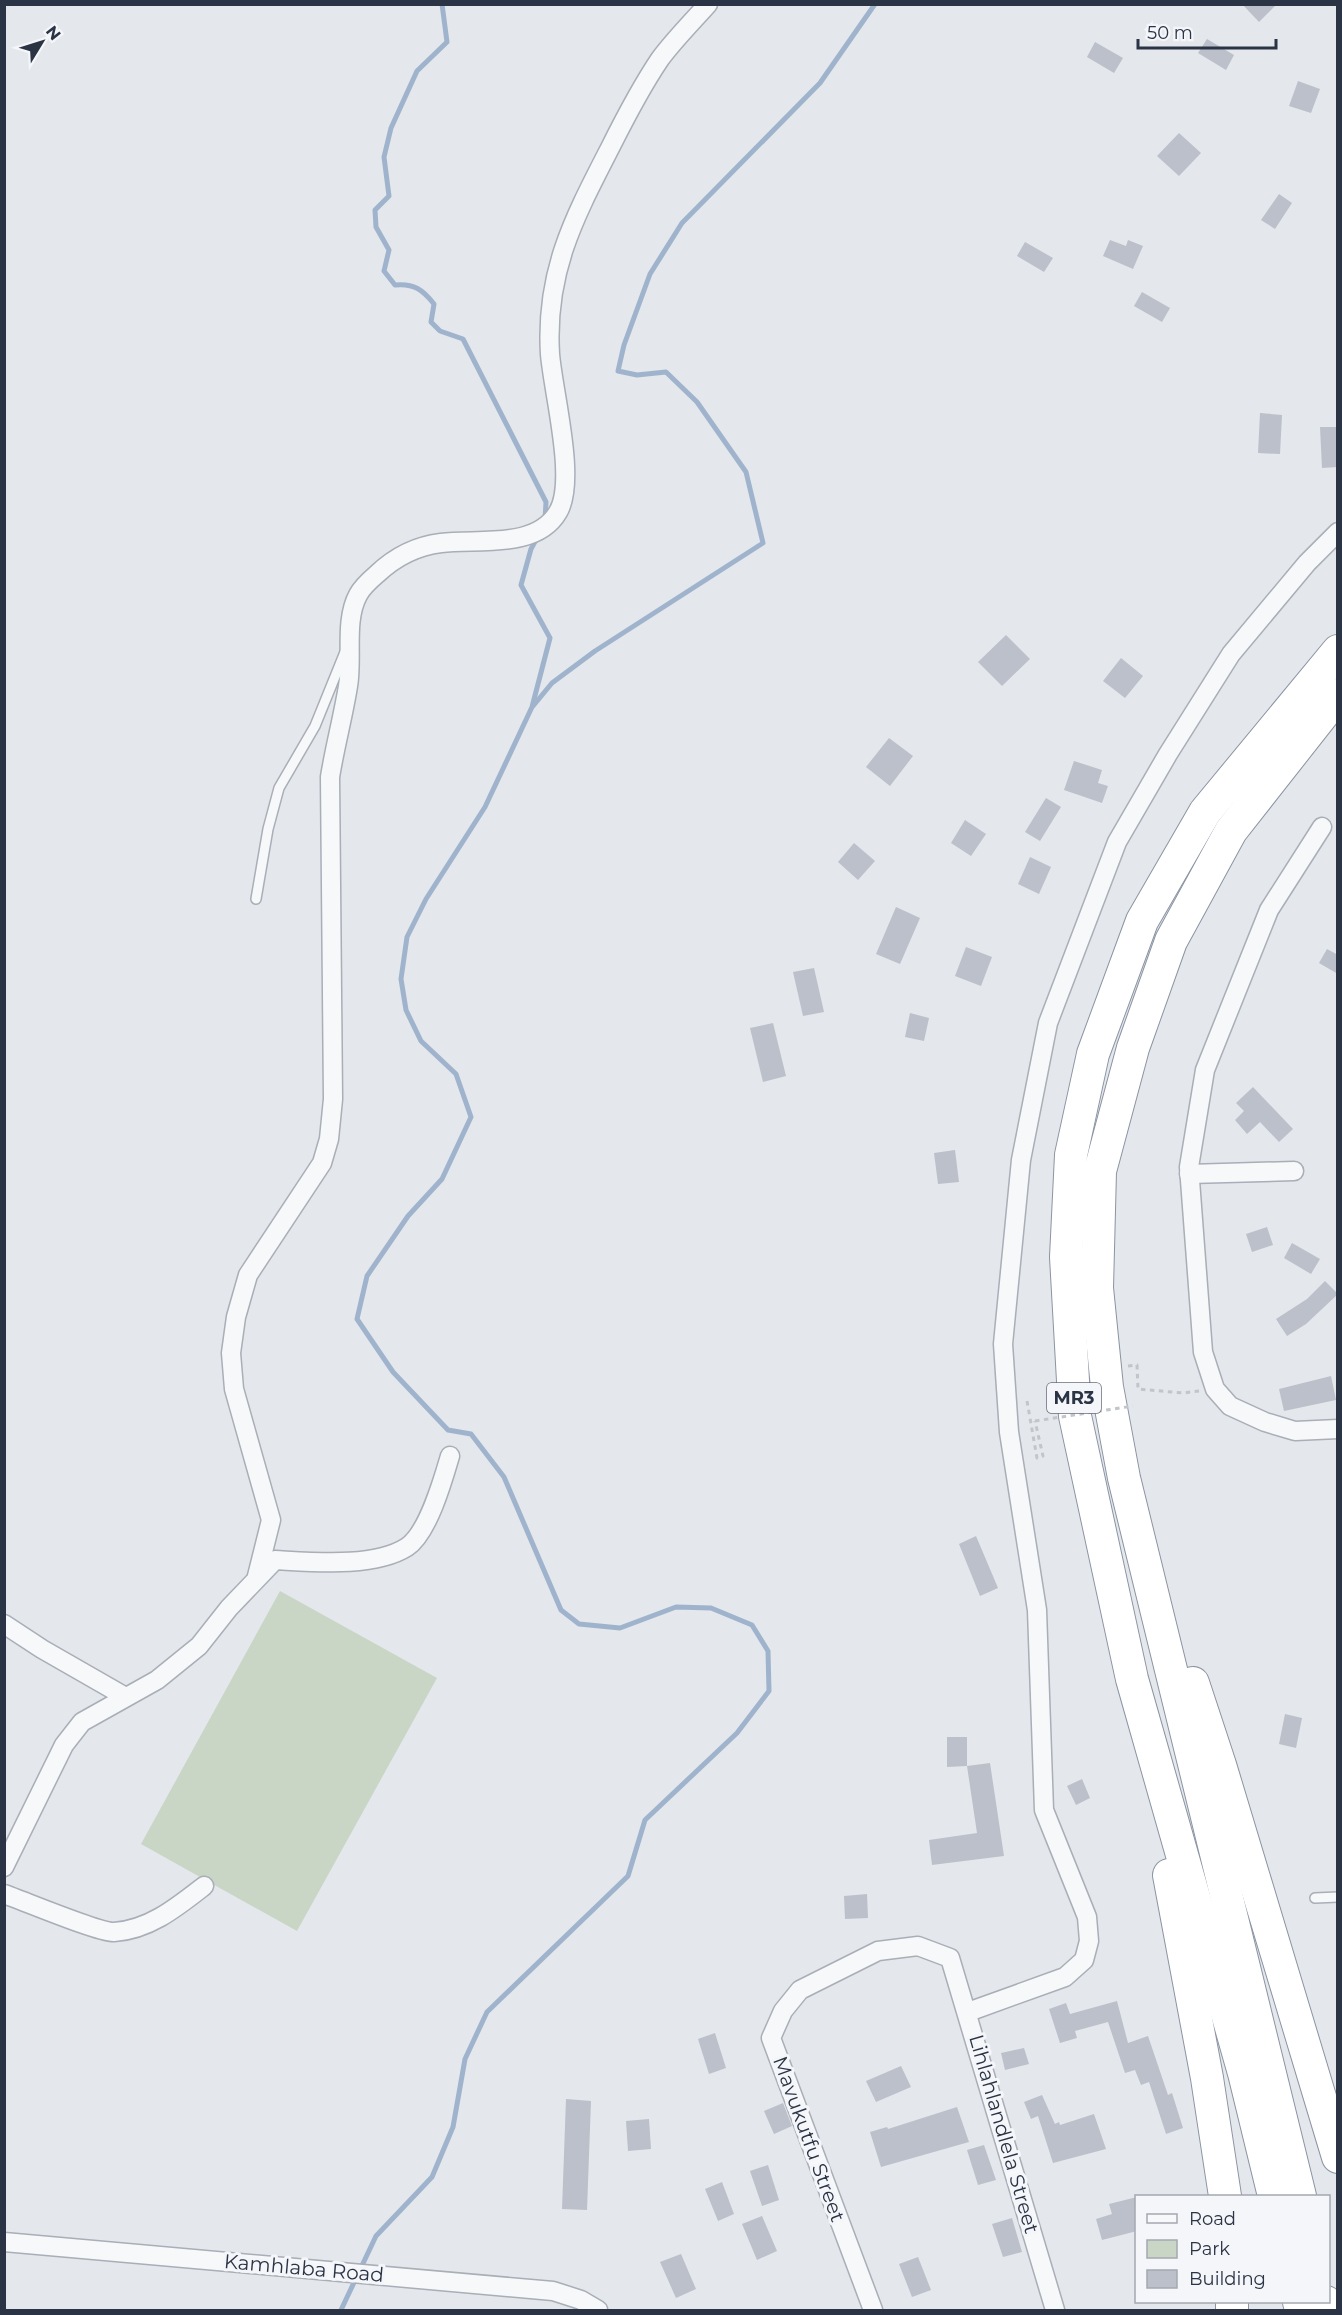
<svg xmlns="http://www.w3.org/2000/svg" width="1342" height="2315" font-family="Montserrat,sans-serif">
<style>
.green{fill:#c9d6c5}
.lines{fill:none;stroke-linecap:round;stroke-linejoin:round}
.stream{stroke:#9fb4cc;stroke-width:5}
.building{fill:#bbc0ca}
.lane-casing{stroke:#a9aeb7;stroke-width:12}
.street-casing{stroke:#a9aeb7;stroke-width:21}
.highway-casing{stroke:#8b94a3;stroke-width:34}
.path{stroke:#c2c5cb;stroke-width:3;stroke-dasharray:4.5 4.5;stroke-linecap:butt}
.lane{stroke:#f7f8fa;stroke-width:9}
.street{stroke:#f7f8fa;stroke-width:18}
.highway{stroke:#fff;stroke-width:32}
.path-bridge{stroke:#c2c5cb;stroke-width:3;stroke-dasharray:4.5 4.5;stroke-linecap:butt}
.labels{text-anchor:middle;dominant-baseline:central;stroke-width:6;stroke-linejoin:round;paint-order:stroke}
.shield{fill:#f4f6f9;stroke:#676e7b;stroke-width:1.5}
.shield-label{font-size:18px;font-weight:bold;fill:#2b3445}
.street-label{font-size:20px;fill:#2b3445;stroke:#f4f6f9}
</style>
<rect width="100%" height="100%" fill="#e4e7ec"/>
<path class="green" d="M280,1591L437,1678L297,1931L141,1844Z"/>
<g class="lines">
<g class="stream">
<path d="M442,4L447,42L417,71L391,128L384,157L389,196L375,210L376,227L389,250L384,271L395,285C414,283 423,290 434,304L431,322L440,331L463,339L546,502L545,520"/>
<path d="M533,706L552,683L595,651L763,543L746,472L697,402L666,372L637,375L618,371L624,345L650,274L682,223L820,83L875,4"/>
<path d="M341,2310L376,2236L432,2177L453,2127L465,2059L487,2012L628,1876L645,1820L737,1733L769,1691L768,1651L752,1625L711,1608L676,1607L620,1628L579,1624L561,1610L504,1477L471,1434L448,1430L393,1372L357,1319L367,1276L408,1216L442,1179L471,1117L456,1074L421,1041L406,1010L401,979L407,937L426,899L485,807L532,707L550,638L521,585L531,549L538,536"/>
</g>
</g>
<g class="building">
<path d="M1242,4H1277L1259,22Z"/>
<path d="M1207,39L1234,55L1226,70L1198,53Z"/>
<path d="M1095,42L1123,58L1114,73L1087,57Z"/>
<path d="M1298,81L1320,89L1311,113L1289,106Z"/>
<path d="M1179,133L1201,153L1179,176L1157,156Z"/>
<path d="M1279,194L1292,203L1275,229L1261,220Z"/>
<path d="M1110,240L1126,246L1128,240L1143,246L1133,269L1103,256Z"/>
<path d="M1025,242L1053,258L1044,272L1017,256Z"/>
<path d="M1142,292L1170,308L1162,322L1134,306Z"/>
<path d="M1260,413L1282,415L1280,454L1258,453Z"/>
<path d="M1320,427H1338V467L1322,468Z"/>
<path d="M1006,635L1030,659L1002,686L978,662Z"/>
<path d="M1121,658L1143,676L1125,698L1103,681Z"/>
<path d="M889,738L913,756L890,786L866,767Z"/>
<path d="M1074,761L1102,770L1098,783L1108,786L1102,803L1064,790Z"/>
<path d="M1046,798L1061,807L1040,841L1025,832Z"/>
<path d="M965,820L986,834L971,856L951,843Z"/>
<path d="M854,843L875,861L858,880L838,862Z"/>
<path d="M1030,857L1051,867L1039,894L1018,884Z"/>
<path d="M896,907L920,918L900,964L876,954Z"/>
<path d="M966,947L992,957L981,986L955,976Z"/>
<path d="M1327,949L1338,955V974L1319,963Z"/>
<path d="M814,968L824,1012L803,1016L793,972Z"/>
<path d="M910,1013L929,1018L924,1041L905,1037Z"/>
<path d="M773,1023L786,1076L763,1082L750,1028Z"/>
<path d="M1253,1087L1293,1129L1279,1142L1260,1122L1247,1134L1235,1120L1244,1111L1236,1103Z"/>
<path d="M955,1150L959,1182L938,1184L934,1153Z"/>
<path d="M1267,1227L1273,1245L1252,1252L1246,1234Z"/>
<path d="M1292,1243L1320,1259L1311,1274L1284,1258Z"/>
<path d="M1325,1281L1338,1294L1306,1324L1287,1336L1276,1319L1307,1299Z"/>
<path d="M1331,1376L1336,1400L1284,1411L1279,1389Z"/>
<path d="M976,1536L998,1588L980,1596L959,1544Z"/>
<path d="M1285,1714L1302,1718L1296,1748L1279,1744Z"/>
<path d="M947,1737H967V1766L947,1767Z"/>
<path d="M990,1763L1004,1856L932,1865L929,1840L977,1833L967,1766Z"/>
<path d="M1082,1779L1090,1798L1076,1805L1067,1786Z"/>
<path d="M867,1894L868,1918L845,1919L844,1896Z"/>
<path d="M1117,2001L1128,2043L1148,2036L1168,2095L1172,2093L1183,2128L1166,2134L1149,2082L1141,2085L1135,2070L1125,2073L1108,2022L1075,2031L1077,2038L1060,2043L1049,2009L1066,2003L1070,2014Z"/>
<path d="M715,2033L726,2068L709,2074L698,2039Z"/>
<path d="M1024,2048L1029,2064L1005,2070L1001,2053Z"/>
<path d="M901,2066L911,2087L876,2102L866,2081Z"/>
<path d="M1042,2095L1055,2124L1059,2122L1060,2125L1094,2114L1106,2149L1053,2163L1038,2116L1031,2119L1024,2102Z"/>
<path d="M566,2099L591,2101L587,2210L562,2209Z"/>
<path d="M783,2103L792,2126L774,2134L764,2111Z"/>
<path d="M957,2107L969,2142L881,2167L870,2132L887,2127L888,2129Z"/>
<path d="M649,2119L651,2149L628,2151L626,2121Z"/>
<path d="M984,2145L996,2180L978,2185L967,2150Z"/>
<path d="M768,2165L779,2200L762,2206L750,2171Z"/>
<path d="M722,2182L734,2214L718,2221L705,2189Z"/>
<path d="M1137,2197V2231L1102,2240L1096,2219L1112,2214L1109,2204Z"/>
<path d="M762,2216L777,2251L757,2260L742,2224Z"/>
<path d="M1012,2218L1022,2252L1003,2257L992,2224Z"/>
<path d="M681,2254L696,2289L676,2298L660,2262Z"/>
<path d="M918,2257L931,2290L912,2297L899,2264Z"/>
</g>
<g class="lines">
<g class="lane-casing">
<g id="lane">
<path d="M256,899L268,829L279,788L315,726L345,652"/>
<path d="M1315,1898L1338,1897"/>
</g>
</g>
<g class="street-casing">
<g id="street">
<path d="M1322,827L1269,910L1205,1070L1189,1167L1203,1352L1215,1389L1230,1406L1265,1422L1295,1431L1338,1429"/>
<path d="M1189,1174L1294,1171"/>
<path d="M257,1576L271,1520L234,1389L231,1353L236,1317L248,1275L322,1163L329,1139L333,1099L330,777C335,746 343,717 348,686C353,658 344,621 358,595C362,587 370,580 377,574C395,557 416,546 441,543C477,538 536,550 558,512C577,481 553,392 550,354C545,272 574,218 610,148C625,118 641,87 660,59C674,40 692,22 708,4"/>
<path d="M4,1624L42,1649L124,1696"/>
<path d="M4,1867L64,1745L82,1722L157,1680L199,1646L229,1608L275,1560C313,1562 374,1568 407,1547C428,1533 443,1480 450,1456"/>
<path d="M4,1894C24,1901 100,1933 114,1932C149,1930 177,1907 204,1886"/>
<path d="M968,2012L1065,1977L1084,1960L1089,1941L1087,1917L1044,1810L1037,1610L1009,1432L1003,1344L1021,1160L1048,1023L1117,842L1168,754L1231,654L1307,563L1338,532"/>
<path d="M4,2242L553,2291L581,2300L598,2310"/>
<path d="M873,2310L771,2038L783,2011L800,1990L878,1951L918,1946L950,1958L1055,2310"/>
</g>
</g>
<g class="highway-casing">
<g id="highway">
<path d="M1193,1683L1220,1765L1338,2157"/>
<path d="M1169,1875L1207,2078L1225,2196"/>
<path d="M1274,2196L1244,2073L1132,1679L1075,1416L1066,1257L1071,1155L1093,1054L1142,921L1205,812L1338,651"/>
<path d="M1300,2196L1124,1478L1107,1387L1097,1288L1100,1171L1133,1048L1171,941L1231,831L1338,695"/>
<path d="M1232,2302V2310"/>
<path d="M1299,2302L1301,2310"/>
<path d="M1326,2302L1328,2310"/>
</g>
</g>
<g class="path">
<path d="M1128,1366L1137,1365L1138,1389L1183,1393L1199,1391"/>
<path d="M1027,1401L1037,1458L1043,1456L1035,1421"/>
</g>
<use href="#lane" class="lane"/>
<use href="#street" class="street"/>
<use href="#highway" class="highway"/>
<path class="path-bridge" d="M1035,1421L1133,1406"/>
</g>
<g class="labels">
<rect class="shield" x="1047" y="1383" width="54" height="30" rx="4.5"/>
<g class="shield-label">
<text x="1074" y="1398">MR3</text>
</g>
<g class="street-label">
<text transform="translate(1004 2134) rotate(74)">Lihlahlandlela Street</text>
<text transform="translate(809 2139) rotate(70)">Mavukutfu Street</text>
<text transform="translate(304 2268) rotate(5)">Kamhlaba Road</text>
</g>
</g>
<rect width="1342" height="2315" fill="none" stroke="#2b3445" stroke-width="12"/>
<rect x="1135" y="2195" width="195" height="108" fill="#f4f6f9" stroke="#a4a8b1" stroke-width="1.5"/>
<rect x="1147" y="2214" width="30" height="9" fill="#f7f8fa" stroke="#a4a8b1" stroke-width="1.5"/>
<text x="1189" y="2225" font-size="18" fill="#2b3445">Road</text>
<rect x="1147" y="2240" width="30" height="18" fill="#c9d6c5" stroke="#a4a8b1" stroke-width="1.5"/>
<text x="1189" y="2255" font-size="18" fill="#2b3445">Park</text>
<rect x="1147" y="2270" width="30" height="18" fill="#bbc0ca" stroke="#a4a8b1" stroke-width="1.5"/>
<text x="1189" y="2285" font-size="18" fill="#2b3445">Building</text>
<g transform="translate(42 42) rotate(52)" stroke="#f4f6f9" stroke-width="4.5" paint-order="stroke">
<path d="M0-4.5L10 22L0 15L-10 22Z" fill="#2b3445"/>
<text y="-9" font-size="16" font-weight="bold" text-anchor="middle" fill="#2b3445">N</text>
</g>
<path d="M1138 39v9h138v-9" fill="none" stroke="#2b3445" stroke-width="3"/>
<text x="1147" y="39" font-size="18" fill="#2b3445" stroke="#f4f6f9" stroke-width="4.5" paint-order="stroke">50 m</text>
</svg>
